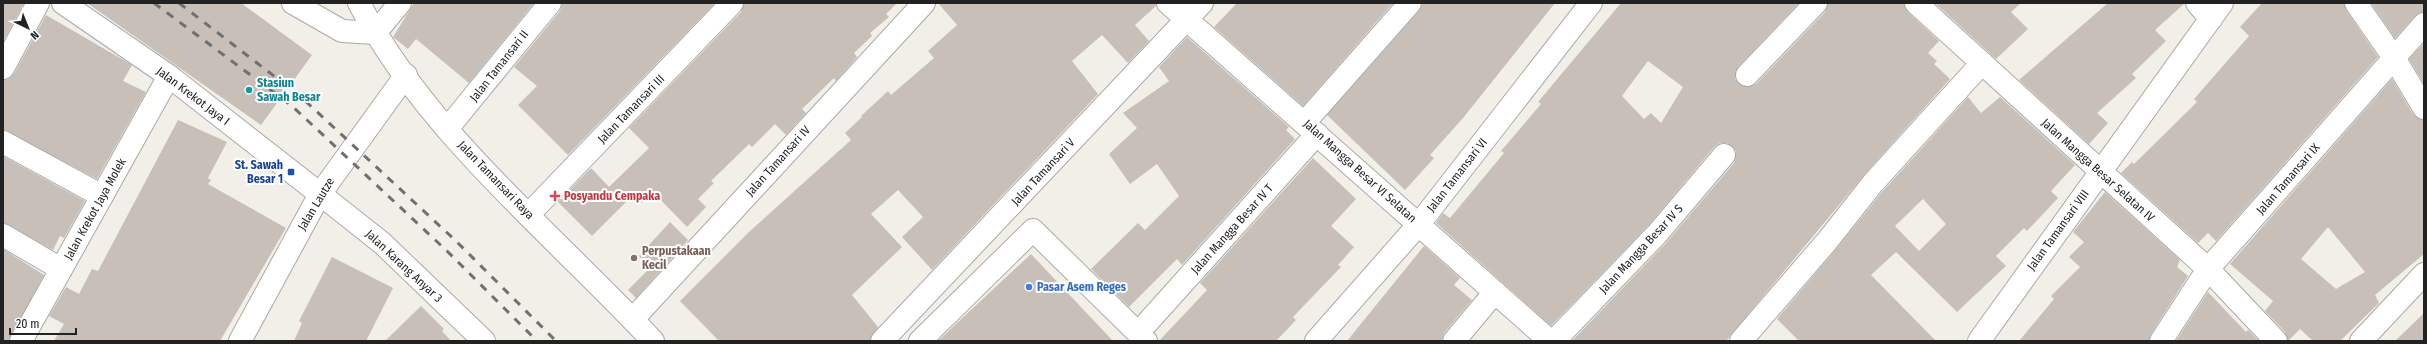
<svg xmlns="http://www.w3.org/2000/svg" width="2427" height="344" font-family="'Fira Sans Condensed',sans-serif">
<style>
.building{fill:#c7bfb8;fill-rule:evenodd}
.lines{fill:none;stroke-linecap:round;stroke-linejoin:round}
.minor-casing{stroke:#a9a9a9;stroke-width:24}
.minor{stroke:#fff;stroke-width:22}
.rail{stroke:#707070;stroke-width:3;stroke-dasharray:8 8;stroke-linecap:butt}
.culture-dot{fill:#0f9aa8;stroke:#fff;stroke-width:1.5}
.transit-dot{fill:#1a4fb4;stroke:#fff;stroke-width:1.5}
.health-dot{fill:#e0444e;stroke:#fff;stroke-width:1.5}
.education-dot{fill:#8d6e63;stroke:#fff;stroke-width:1.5}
.shop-dot{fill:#3f7fe0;stroke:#fff;stroke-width:1.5}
.labels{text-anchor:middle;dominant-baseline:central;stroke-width:4;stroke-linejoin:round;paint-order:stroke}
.street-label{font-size:12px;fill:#222;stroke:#fff}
.culture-label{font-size:12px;font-weight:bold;fill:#0d838f;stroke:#fff;text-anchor:start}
.transit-label{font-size:12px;font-weight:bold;fill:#164399;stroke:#fff;text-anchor:end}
.health-label{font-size:12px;font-weight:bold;fill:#be3a42;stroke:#fff;text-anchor:start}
.education-label{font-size:12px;font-weight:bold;fill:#785e54;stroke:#fff;text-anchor:start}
.shop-label{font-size:12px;font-weight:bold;fill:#366cbe;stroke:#fff;text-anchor:start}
</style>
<rect width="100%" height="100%" fill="#f2efe9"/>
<g class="building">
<path d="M3,3H24L3,42Z"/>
<path d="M87,3H241L312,55L261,125Z"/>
<path d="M414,3H534L469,83L416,39L408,49L393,37Z"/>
<path d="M562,3H715L568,155L518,105L537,86L514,67L560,11Z"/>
<path d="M744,3H897L886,14L889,17L870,33L872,36L854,53L857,57L836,81L834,78L802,109L806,113L786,135L775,124L752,147L749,144L711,181L714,183L698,199L706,207L687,227L653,192L642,203L633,195L592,236L558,202L591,168L609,187L649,148L629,128L741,12Z"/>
<path d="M938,3H1156V6L1135,25L1149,41L1128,63L1102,35L1072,61L1098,94L932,270L902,237L923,217L898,190L871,214L902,247L852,295L878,327L870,341H719L680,301L749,232L851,140L845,133L862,117L861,116L888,91L891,95L934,58L928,51L957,25Z"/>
<path d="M1237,3H1393L1303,106L1214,27Z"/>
<path d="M1422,3H1555L1463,118L1430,155L1434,158L1405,190L1327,115L1419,11Z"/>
<path d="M1621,3H1799L1738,67L1735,79L1744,87L1756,84L1825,12L1828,3H1904L1908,12L1939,41L1928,53L1937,61L1934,64L1950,79L1864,175L1726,341H1572L1666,243L1734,163L1736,151L1727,143H1720L1714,147L1648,226L1551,326L1436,223L1443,213L1450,218L1504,153L1501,151L1541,104L1538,102ZM1648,61L1683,87L1661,123L1651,113L1644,119L1622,96Z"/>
<path d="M1935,3H2021L2011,12L2028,29L1996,59Z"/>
<path d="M2108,3H2185L2155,30L2166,41L2132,74L2136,78L2097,113L2108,123L2089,144L2019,80Z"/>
<path d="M2262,3H2344L2346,10L2378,57L2216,241L2208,233L2198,243L2121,173L2132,162L2134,164L2197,102L2194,99L2249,36L2240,27Z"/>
<path d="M2371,3H2424V12L2415,16L2395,38Z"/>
<path d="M46,15L132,65L123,81L146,92L97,179L3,130V80L9,79L14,74Z"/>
<path d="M1187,37L1289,127L1286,130L1295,139L1182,265L1177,259L1129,307L1091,269L1138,223L1145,230L1179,196L1157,164L1130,184L1109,154L1137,128L1123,113L1169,81L1159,67Z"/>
<path d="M2424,43V84L2409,59Z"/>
<path d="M2392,79L2413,114L2424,120V254L2375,295L2379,303L2340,341H2313L2300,329L2288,341L2285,332L2265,311L2273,301L2230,264ZM2328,227L2365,272L2336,289L2301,259Z"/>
<path d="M1968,97L1981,113L2000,97L2075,165L2051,191L2058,198L2027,231L2024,228L1996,256L2006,266L1957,312L1896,252L1871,275L1936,341H1799L1777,319L1837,248L1883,191ZM1923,199L1946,224L1919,251L1895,226Z"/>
<path d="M178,120L227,142L208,178L211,180L208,184L286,228L220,341H54L64,324L49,316L66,287L79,294L92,269L98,271Z"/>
<path d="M3,156L85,201L64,238L60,236L53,250L3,223Z"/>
<path d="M1313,158L1356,199L1331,226L1354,247L1338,265L1341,267L1293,317L1296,320L1276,341H1159L1207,290L1200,283Z"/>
<path d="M2105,192L2180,260L2177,267L2188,276L2151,334L2149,341H2019L2054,299L2051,296L2080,267L2069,257L2084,242L2073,232Z"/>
<path d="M670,222L688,240L636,298L628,290L650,268L639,256Z"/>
<path d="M1424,246L1460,278L1454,285L1472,300L1444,333L1442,341H1347Z"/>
<path d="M3,249L44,275L9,341H3Z"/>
<path d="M1031,254L1113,341H938L957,323Z"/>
<path d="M332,257L393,288L366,341H294L302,323L299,321Z"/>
<path d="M2208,292L2246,332L2248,330L2259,341H2176Z"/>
<path d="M421,306L444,329L442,331L451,341H385Z"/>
<path d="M2424,313V341H2395Z"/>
</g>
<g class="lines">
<g class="minor-casing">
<g id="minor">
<path d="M63,3L169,76L320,194L382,243L484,341"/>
<path d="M293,3L342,31L375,33"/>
<path d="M359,3C425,131 555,236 653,341"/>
<path d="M1168,3L1550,341"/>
<path d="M1916,3L2208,269L2276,341"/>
<path d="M2197,3L2211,19"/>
<path d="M2356,3L2394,58L2424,108"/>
<path d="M375,33L400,3"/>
<path d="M3,68L38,3"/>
<path d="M1747,75L1816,3"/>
<path d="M1305,122L1410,3"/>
<path d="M447,129L550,3"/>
<path d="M3,142L102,196"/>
<path d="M529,214L732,3"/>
<path d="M3,235L61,269"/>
<path d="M633,319L924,3"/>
<path d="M1147,323L1317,134"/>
<path d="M21,341L169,76"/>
<path d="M240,341L320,194L406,75"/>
<path d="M882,341L1202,3"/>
<path d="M920,341L1033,230L1146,341"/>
<path d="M1316,341L1419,224L1591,3"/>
<path d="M1454,341L1495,292"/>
<path d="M1554,341L1657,234L1724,155"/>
<path d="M1741,341L1828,240L1873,183L1982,63"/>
<path d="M1979,341L2222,3"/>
<path d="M2161,341L2208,269L2424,24"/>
<path d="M2361,341L2424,274"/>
</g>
</g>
<use href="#minor" class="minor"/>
<g class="rail">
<path d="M154,3L292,106L447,251L537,341"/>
<path d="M179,3L300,96L456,241L556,341"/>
</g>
</g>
<circle class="culture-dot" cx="249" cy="90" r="4"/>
<rect class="transit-dot" x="287" y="168" width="8" height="8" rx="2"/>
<path class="health-dot" d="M553 190h4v4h4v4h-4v4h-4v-4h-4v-4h4z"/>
<circle class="education-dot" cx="634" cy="258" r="4"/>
<circle class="shop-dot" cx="1029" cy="287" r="4"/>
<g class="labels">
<g class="street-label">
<text transform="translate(499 66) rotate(-52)">Jalan Tamansari II</text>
<text transform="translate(193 96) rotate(37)">Jalan Krekot Jaya I</text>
<text transform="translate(631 109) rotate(-46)">Jalan Tamansari III</text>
<text transform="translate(778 161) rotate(-48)">Jalan Tamansari IV</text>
<text transform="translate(2098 170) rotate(42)">Jalan Mangga Besar Selatan IV</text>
<text transform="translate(1360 171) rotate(42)">Jalan Mangga Besar VI Selatan</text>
<text transform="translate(1043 172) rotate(-47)">Jalan Tamansari V</text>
<text transform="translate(1457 175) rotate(-52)">Jalan Tamansari VI</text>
<text transform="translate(2288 179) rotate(-49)">Jalan Tamansari IX</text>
<text transform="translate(496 180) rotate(46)">Jalan Tamansari Raya</text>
<text transform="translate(316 204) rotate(-59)">Jalan Lautze</text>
<text transform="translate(95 209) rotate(-61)">Jalan Krekot Jaya Molek</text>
<text transform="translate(1232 229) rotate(-48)">Jalan Mangga Besar IV T</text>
<text transform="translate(2058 230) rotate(-54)">Jalan Tamansari VIII</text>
<text transform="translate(1641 249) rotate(-47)">Jalan Mangga Besar IV S</text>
<text transform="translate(404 266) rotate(43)">Jalan Karang Anyar 3</text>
</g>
<g class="culture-label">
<text x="257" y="83">Stasiun<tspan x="257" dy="14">Sawah Besar</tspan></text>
</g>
<g class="transit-label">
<text x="283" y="165">St. Sawah<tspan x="283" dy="14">Besar 1</tspan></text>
</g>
<g class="health-label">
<text x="564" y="196">Posyandu Cempaka</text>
</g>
<g class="education-label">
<text x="642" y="251">Perpustakaan<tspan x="642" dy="14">Kecil</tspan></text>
</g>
<g class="shop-label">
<text x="1037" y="287">Pasar Asem Reges</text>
</g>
</g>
<rect width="2427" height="344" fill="none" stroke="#222222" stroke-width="8"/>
<g transform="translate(28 28) rotate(137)" stroke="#ffffff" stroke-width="3" paint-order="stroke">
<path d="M0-3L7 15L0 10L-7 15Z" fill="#222222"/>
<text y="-6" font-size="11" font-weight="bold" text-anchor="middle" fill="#222222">N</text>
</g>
<path d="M10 328v6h66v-6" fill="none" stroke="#222222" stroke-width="2"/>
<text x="16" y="328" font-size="12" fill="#222222" stroke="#ffffff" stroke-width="3" paint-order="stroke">20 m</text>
</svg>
